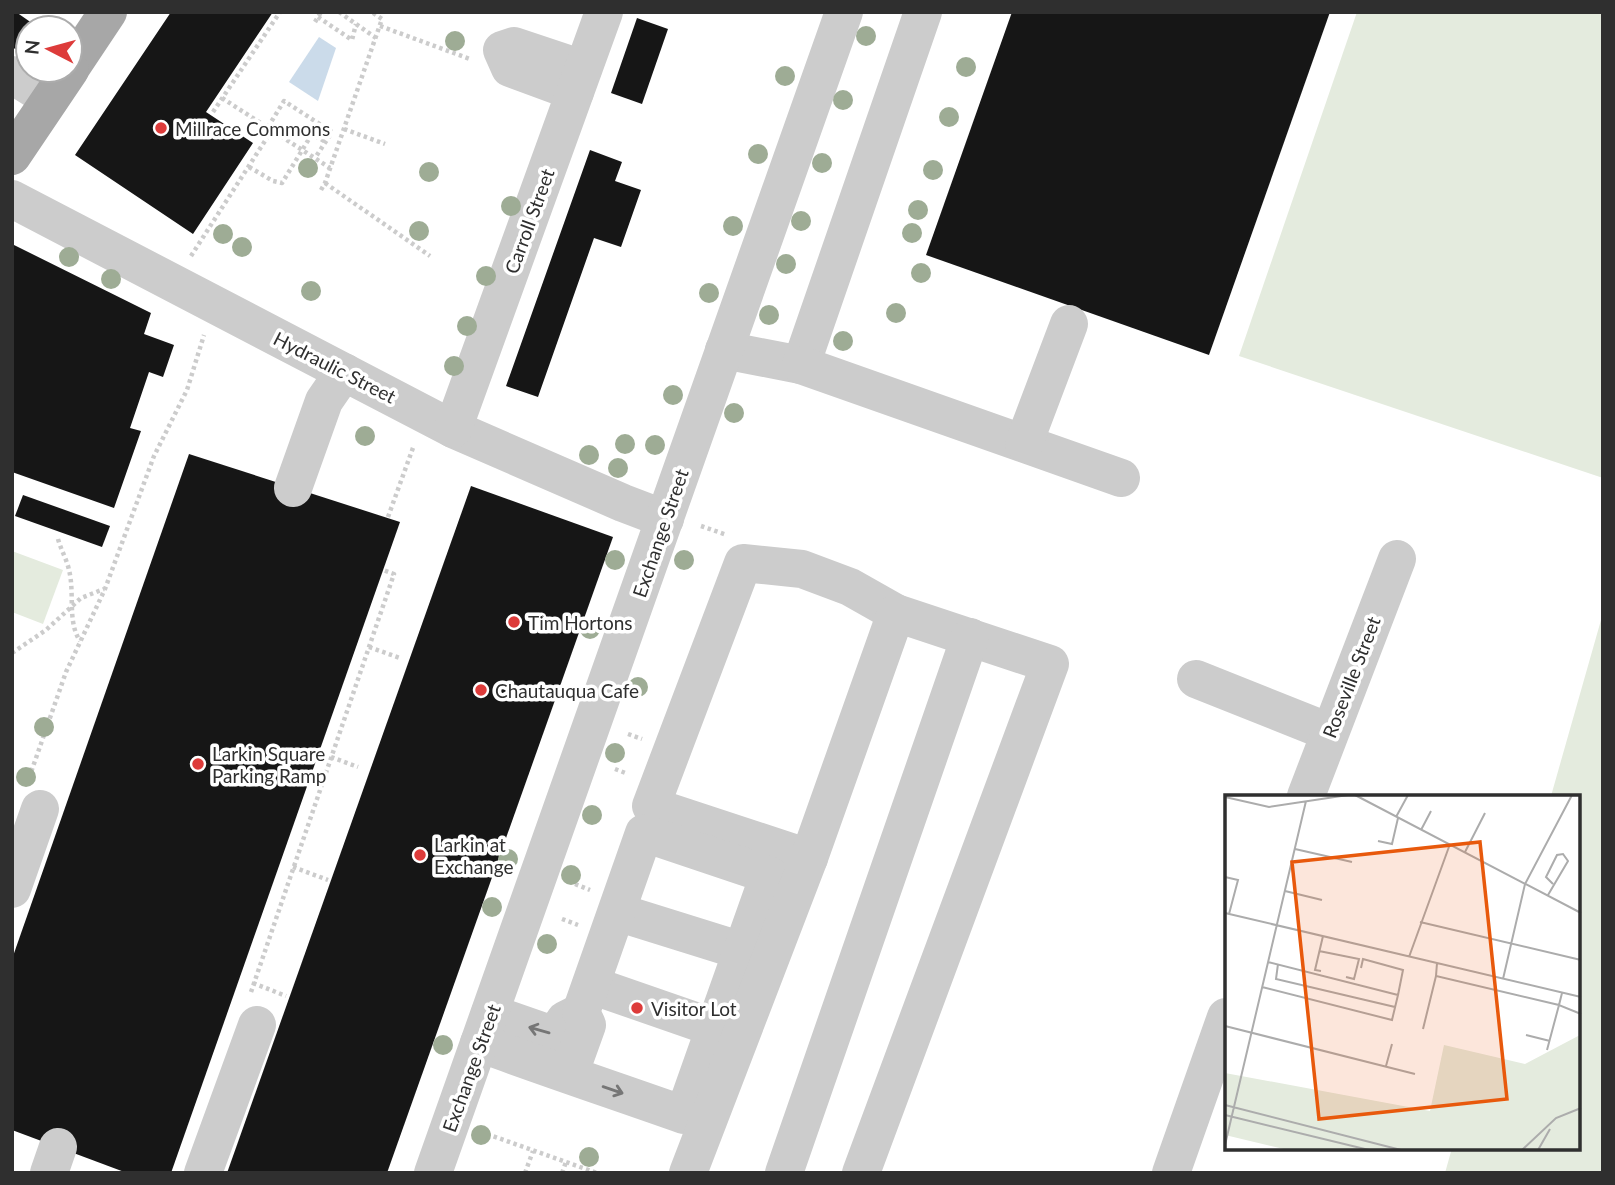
<svg xmlns="http://www.w3.org/2000/svg" width="1615" height="1185" font-family="Lato,sans-serif">
<style>
.green{fill:#e4ebde}
.water{fill:#cbdbea}
.building{fill:#161616}
.lines{fill:none;stroke-linecap:round;stroke-linejoin:round}
.path{stroke:#ccc;stroke-width:4.5;stroke-dasharray:3.5 3.5;stroke-linecap:butt}
.minor{stroke:#ccc;stroke-width:38}
.major{stroke:#a7a7a7;stroke-width:38}
.tree{fill:#9eac95}
.oneway{stroke:#767676}
.poi-dot{fill:#dd3b3a;stroke:#fff;stroke-width:2.5}
.labels{text-anchor:middle;dominant-baseline:central;stroke-width:7;stroke-linejoin:round;paint-order:stroke}
.poi-label{font-size:19px;fill:#2f2f2f;stroke:#fff;text-anchor:start}
.street-label{font-size:19px;fill:#2f2f2f;stroke:#fff}
.inset-road{fill:none;stroke:#acacac;stroke-width:2}
.view{fill:#e8590c;fill-opacity:0.15;stroke:#e8590c;stroke-width:3.5}
.inset-edge{fill:none;stroke:#2f2f2f;stroke-width:3.5}
</style>
<rect width="100%" height="100%" fill="#fff"/>
<g class="green">
<path d="M1357,12H1603V478L1239,356Z"/>
<path d="M12,551L63,570L43,624L12,612Z"/>
<path d="M1603,613V1173H1445L1452,1148H1578V796H1551Z"/>
</g>
<path class="water" d="M319,37L336,48L318,101L289,82Z"/>
<g class="building">
<path d="M12,12H16L39,28H28V51L25,55L12,47Z"/>
<path d="M171,12H273L206,112L253,143L193,234L75,155Z"/>
<path d="M1012,12H1330L1209,355L926,255Z"/>
<path d="M637,18L668,29L642,104L611,93Z"/>
<path d="M590,150L622,162L615,181L641,190L621,247L594,238L538,397L506,386Z"/>
<path d="M12,244L151,313L144,334L174,345L163,377L149,372L130,428L141,431L114,508L12,472Z"/>
<path d="M189,454L400,522L171,1173H127L12,1130V959Z"/>
<path d="M471,486L613,537L387,1173H227Z"/>
<path d="M23,495L110,526L102,547L15,516Z"/>
</g>
<g class="lines">
<g class="path">
<path d="M339,12L376,38"/>
<path d="M318,17L352,40L356,24"/>
<path d="M315,22L321,12"/>
<path d="M380,26L470,59"/>
<path d="M222,98L330,168"/>
<path d="M213,112L280,12"/>
<path d="M268,127L284,101L332,132L315,158"/>
<path d="M344,129L385,144"/>
<path d="M249,167L273,181L282,183L312,134L326,142"/>
<path d="M325,183L430,256"/>
<path d="M321,190L325,183L382,19L372,12"/>
<path d="M191,256L272,130"/>
<path d="M388,517L414,445"/>
<path d="M701,526L727,535"/>
<path d="M58,539C61,550 67,560 69,570C75,594 67,621 80,641"/>
<path d="M369,647L400,658"/>
<path d="M12,653L46,630L81,598L104,589"/>
<path d="M628,734L642,739"/>
<path d="M331,757L358,767"/>
<path d="M615,769L628,774"/>
<path d="M29,778L66,672L105,589L154,456L187,390L204,335"/>
<path d="M293,867L328,880"/>
<path d="M575,884L590,890"/>
<path d="M562,919L578,925"/>
<path d="M253,983L286,996"/>
<path d="M251,992L394,574L383,570"/>
<path d="M487,1134L597,1173"/>
<path d="M525,1173L533,1151"/>
<path d="M562,1173L566,1162"/>
</g>
<g class="minor">
<path d="M12,75L50,99"/>
<path d="M575,92L510,68L502,50L514,46L583,69"/>
<path d="M12,199L453,429L623,503L665,519"/>
<path d="M724,350L801,365L923,12"/>
<path d="M801,365L1121,478"/>
<path d="M453,429L604,12"/>
<path d="M1024,443L1069,324"/>
<path d="M293,488L324,401L344,372"/>
<path d="M1196,679L1329,732"/>
<path d="M1306,796L1397,559"/>
<path d="M809,858L651,806L743,563L802,569L850,587L896,613"/>
<path d="M12,889L40,809"/>
<path d="M617,912L742,951"/>
<path d="M591,985L715,1028"/>
<path d="M490,1013L547,1033L557,1032L565,1020L581,1012"/>
<path d="M479,1043C547,1068 616,1091 684,1115L769,875L644,833L581,1012L587,1025L569,1075"/>
<path d="M49,1173L58,1147"/>
<path d="M203,1173L257,1025"/>
<path d="M433,1173L844,12"/>
<path d="M688,1173L809,858L896,613L1050,664L861,1173"/>
<path d="M784,1173L970,637"/>
<path d="M1171,1173L1226,1017"/>
</g>
<g class="major">
<path d="M70,69L108,12"/>
<path d="M12,156L70,70"/>
</g>
</g>
<g class="tree">
<circle cx="866" cy="36" r="10"/>
<circle cx="455" cy="41" r="10"/>
<circle cx="966" cy="67" r="10"/>
<circle cx="785" cy="76" r="10"/>
<circle cx="843" cy="100" r="10"/>
<circle cx="949" cy="117" r="10"/>
<circle cx="758" cy="154" r="10"/>
<circle cx="822" cy="163" r="10"/>
<circle cx="308" cy="168" r="10"/>
<circle cx="933" cy="170" r="10"/>
<circle cx="429" cy="172" r="10"/>
<circle cx="511" cy="206" r="10"/>
<circle cx="918" cy="210" r="10"/>
<circle cx="801" cy="221" r="10"/>
<circle cx="733" cy="226" r="10"/>
<circle cx="419" cy="231" r="10"/>
<circle cx="912" cy="233" r="10"/>
<circle cx="223" cy="234" r="10"/>
<circle cx="242" cy="247" r="10"/>
<circle cx="69" cy="257" r="10"/>
<circle cx="786" cy="264" r="10"/>
<circle cx="921" cy="273" r="10"/>
<circle cx="486" cy="276" r="10"/>
<circle cx="111" cy="279" r="10"/>
<circle cx="311" cy="291" r="10"/>
<circle cx="709" cy="293" r="10"/>
<circle cx="896" cy="313" r="10"/>
<circle cx="769" cy="315" r="10"/>
<circle cx="467" cy="326" r="10"/>
<circle cx="843" cy="341" r="10"/>
<circle cx="454" cy="366" r="10"/>
<circle cx="673" cy="395" r="10"/>
<circle cx="734" cy="413" r="10"/>
<circle cx="365" cy="436" r="10"/>
<circle cx="625" cy="444" r="10"/>
<circle cx="655" cy="445" r="10"/>
<circle cx="589" cy="455" r="10"/>
<circle cx="618" cy="468" r="10"/>
<circle cx="615" cy="560" r="10"/>
<circle cx="684" cy="560" r="10"/>
<circle cx="590" cy="629" r="10"/>
<circle cx="638" cy="687" r="10"/>
<circle cx="44" cy="727" r="10"/>
<circle cx="615" cy="753" r="10"/>
<circle cx="26" cy="777" r="10"/>
<circle cx="592" cy="815" r="10"/>
<circle cx="508" cy="859" r="10"/>
<circle cx="571" cy="875" r="10"/>
<circle cx="492" cy="907" r="10"/>
<circle cx="547" cy="944" r="10"/>
<circle cx="443" cy="1045" r="10"/>
<circle cx="481" cy="1135" r="10"/>
<circle cx="589" cy="1157" r="10"/>
</g>
<defs><path id="oneway-shaft" d="M-6 0H5M1.5-3L5.5 0L1.5 3" fill="none" stroke-width="1.6" stroke-linecap="round" stroke-linejoin="round" transform="scale(1.75)"/></defs>
<g class="oneway">
<use href="#oneway-shaft" transform="translate(539 1030) rotate(-164)"/>
<use href="#oneway-shaft" transform="translate(613 1090) rotate(19)"/>
</g>
<g class="poi-dot">
<circle cx="161" cy="128" r="7"/>
<circle cx="514" cy="622" r="7"/>
<circle cx="481" cy="690" r="7"/>
<circle cx="198" cy="764" r="7"/>
<circle cx="420" cy="855" r="7"/>
<circle cx="637" cy="1008" r="7"/>
</g>
<g class="labels">
<g class="poi-label">
<text x="175" y="128">Millrace Commons</text>
<text x="528" y="622">Tim Hortons</text>
<text x="495" y="690">Chautauqua Cafe</text>
<text x="212" y="753">Larkin Square<tspan x="212" dy="22">Parking Ramp</tspan></text>
<text x="434" y="844">Larkin at<tspan x="434" dy="22">Exchange</tspan></text>
<text x="651" y="1008">Visitor Lot</text>
</g>
<g class="street-label">
<text transform="translate(529 221) rotate(-70)">Carroll Street</text>
<text transform="translate(335 367) rotate(27)">Hydraulic Street</text>
<text transform="translate(660 533) rotate(-71)">Exchange Street</text>
<text transform="translate(1351 677) rotate(-69)">Roseville Street</text>
<text transform="translate(471 1068) rotate(-70)">Exchange Street</text>
</g>
</g>
<g transform="translate(1225 795)">
<rect width="355" height="355" fill="#fff"/>
<path d="M355,240V355H63L0,340V278L205,316L219,250L300,269Z" fill="#e4ebde"/>
<path class="inset-road" d="M130,0L356,118M0,2L44,12L123,0M171,22L183,0M196,35L206,16M153,46L167,49L173,23M70,54L127,67M240,57L260,18M0,82L13,85L4,119M60,96L97,105M323,100L343,66L338,59L332,60L321,82L328,89M0,118L356,202M195,127L356,165M94,156L134,164L129,184L121,182M184,162L225,49M212,168L211,181L334,210L337,198M53,169L51,184L170,212M136,173L138,164L178,175L173,200M96,176L90,175L98,141M278,184L300,89L347,0M37,192L167,225L173,200L43,167M0,231L190,279M198,234L211,181M301,240L325,246M322,255L334,210L356,219M161,271L167,249M0,310L176,355M0,320L144,355M0,350L81,6M297,355L331,323L356,313M313,355L325,334"/>
<path class="view" d="M255,47L282,304L94,324L67,67Z"/>
<rect width="355" height="355" class="inset-edge"/>
</g>
<rect width="1615" height="1185" fill="none" stroke="#2f2f2f" stroke-width="28"/>
<g transform="translate(49 49) rotate(276)"><circle r="33" fill="#ffffff" stroke="#acacac" stroke-width="2"/>
<path d="M0-5L12 26L0 18L-12 26Z" fill="#dd3b3a"/>
<text y="-10" font-size="19" font-weight="bold" text-anchor="middle" fill="#2f2f2f">N</text>
</g>
</svg>
